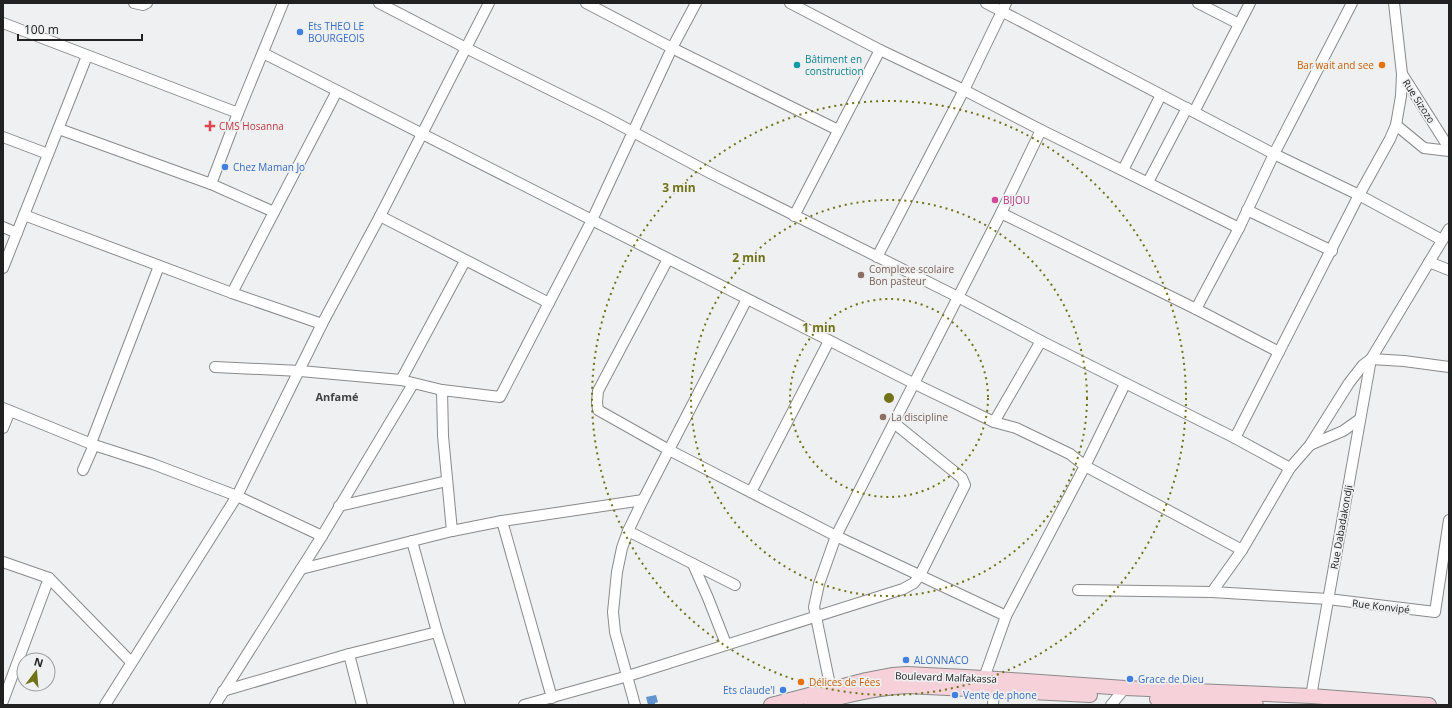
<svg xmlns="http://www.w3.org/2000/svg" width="1452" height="708" font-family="'Open Sans',sans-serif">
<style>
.water{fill:#6494d0}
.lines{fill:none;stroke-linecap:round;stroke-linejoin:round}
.street-casing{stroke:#8a8a8b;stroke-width:12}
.secondary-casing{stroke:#8a8a8b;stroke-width:16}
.street{stroke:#fff;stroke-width:10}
.secondary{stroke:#f6d1d9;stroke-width:14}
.ring{fill:none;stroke:#717319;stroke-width:2;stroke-dasharray:2 4}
.shop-dot{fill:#3f7fe0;stroke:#eff0f1;stroke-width:1.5}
.culture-dot{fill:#0f9aa8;stroke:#eff0f1;stroke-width:1.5}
.food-dot{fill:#e8710a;stroke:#eff0f1;stroke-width:1.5}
.health-dot{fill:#e0444e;stroke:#eff0f1;stroke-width:1.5}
.hotel-dot{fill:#d1479c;stroke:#eff0f1;stroke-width:1.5}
.education-dot{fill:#8d6e63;stroke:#eff0f1;stroke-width:1.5}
.labels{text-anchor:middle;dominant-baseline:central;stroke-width:3.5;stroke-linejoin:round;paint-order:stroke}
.shop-label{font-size:10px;fill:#366cbe;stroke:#eff0f1;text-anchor:start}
.culture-label{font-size:10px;fill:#0d838f;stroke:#eff0f1;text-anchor:start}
.food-label{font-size:10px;fill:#c56008;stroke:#eff0f1;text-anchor:end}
.street-label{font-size:10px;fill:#212121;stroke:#eff0f1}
.health-label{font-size:10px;fill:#be3a42;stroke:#eff0f1;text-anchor:start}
.hotel-label{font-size:10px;fill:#b23c85;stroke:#eff0f1;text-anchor:start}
.education-label{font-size:10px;fill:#785e54;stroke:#eff0f1;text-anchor:start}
.neighbourhood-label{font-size:11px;font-weight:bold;fill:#424243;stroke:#eff0f1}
.centre{fill:#717319;stroke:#eff0f1;stroke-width:2}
.ring-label{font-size:12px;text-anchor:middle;font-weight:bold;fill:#717319;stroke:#eff0f1;stroke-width:3.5;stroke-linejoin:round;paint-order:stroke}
</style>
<rect width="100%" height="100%" fill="#eff0f1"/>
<path class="water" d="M656,695L658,702L655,703V705H648L646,697Z"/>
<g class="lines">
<g class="street-casing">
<g id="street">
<path d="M134,3L143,5L147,3"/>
<path d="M379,3L466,48L603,116L712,174L958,297L1041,341L1235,438L1290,468"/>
<path d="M586,3L672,48L838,130"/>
<path d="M790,3L880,50L964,90L1041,130L1239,228"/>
<path d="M986,3L1274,154L1359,195L1442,240"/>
<path d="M1198,3L1239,24"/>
<path d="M1394,3L1402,74L1449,148"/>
<path d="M3,23L238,113"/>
<path d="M263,53L913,383L994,422L1016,428L1070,454L1085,466L1242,550"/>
<path d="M1194,112L1250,3"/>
<path d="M1396,125L1424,148L1449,151"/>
<path d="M59,129L211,184L274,212"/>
<path d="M3,137L48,154"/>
<path d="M1123,170L1161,95"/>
<path d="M1148,182L1187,108"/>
<path d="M211,184L238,113L283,3"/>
<path d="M1247,210L1332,251"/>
<path d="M1001,213L1196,309L1279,352"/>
<path d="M24,215L232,293L322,324"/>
<path d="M380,216L549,303"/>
<path d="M794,216L880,50"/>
<path d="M3,227L17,233"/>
<path d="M877,257L964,90L1006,3"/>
<path d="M668,259L598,391L597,402L598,410L669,450L836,536L1006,616"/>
<path d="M1429,262L1449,270"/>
<path d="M3,268L87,56"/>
<path d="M232,293L337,91"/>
<path d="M1196,309L1239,228L1274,154L1352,3"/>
<path d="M1371,359L1404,361L1449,367"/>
<path d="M215,367L300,371L401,380L442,390L500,397L592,220L672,48L696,3"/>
<path d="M401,380L465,261"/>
<path d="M442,390L443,436L452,531"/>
<path d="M3,408L94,445L153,464L237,496L322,536"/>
<path d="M994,422L1041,341"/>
<path d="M3,428L10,411"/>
<path d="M1235,438L1359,195L1390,139L1396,125L1401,96L1402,74"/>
<path d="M91,443L159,266"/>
<path d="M1310,445L1343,431L1360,419"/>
<path d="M83,470L94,445"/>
<path d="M751,492L829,341"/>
<path d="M339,506L447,481"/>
<path d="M502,521L552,698"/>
<path d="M628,531L735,585"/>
<path d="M412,541L437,632L460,705"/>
<path d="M3,562L49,578L131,662"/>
<path d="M693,564L708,598L726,644"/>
<path d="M301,569L452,531L502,521L643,500"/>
<path d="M1078,590L1212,592L1328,599L1435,612L1449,520"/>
<path d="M1212,592L1242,550L1290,468L1310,445L1349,383L1363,365L1371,359L1449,229"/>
<path d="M349,654L362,705"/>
<path d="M984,678L1006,616L1085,466L1125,384"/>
<path d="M223,691L349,654L437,632"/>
<path d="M832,695L814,607L819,584L836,536L1001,213L1041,130"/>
<path d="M1311,696L1371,359"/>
<path d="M3,701L49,578"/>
<path d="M105,705L237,496L322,324L380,216L489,3"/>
<path d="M215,705L322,536L413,384"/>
<path d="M524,705L628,676L903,589L914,583L920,575L965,485L962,478L894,423"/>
<path d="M635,705L615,632L613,612L617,572L622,548L628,531L643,500L747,299"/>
<path d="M993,705L994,690"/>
<path d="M1111,705L1125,688"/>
</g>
</g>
<g class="secondary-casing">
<g id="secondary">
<path d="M1157,699L1256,705"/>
<path d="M771,705L866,680L892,675L907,674L984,678L1125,688L1311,696L1429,705"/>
<path d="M811,705C842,696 875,688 907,686L1090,695"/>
</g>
</g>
<use href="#street" class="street"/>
<use href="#secondary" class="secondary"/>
</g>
<g class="ring">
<circle cx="889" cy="398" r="99"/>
<circle cx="889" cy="398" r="198"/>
<circle cx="889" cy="398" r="297"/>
</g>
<g class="shop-dot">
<circle cx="300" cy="32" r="4"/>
<circle cx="225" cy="167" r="4"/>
<circle cx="906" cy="660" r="4"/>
<circle cx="1130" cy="679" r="4"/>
<circle cx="783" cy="690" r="4"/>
<circle cx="955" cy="695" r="4"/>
</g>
<circle class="culture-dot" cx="797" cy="65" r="4"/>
<g class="food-dot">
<circle cx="1382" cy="65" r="4"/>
<circle cx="801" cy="682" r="4"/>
</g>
<path class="health-dot" d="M208 120h4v4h4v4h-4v4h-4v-4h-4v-4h4z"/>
<circle class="hotel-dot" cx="995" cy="200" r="4"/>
<g class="education-dot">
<circle cx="861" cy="275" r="4"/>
<circle cx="883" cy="417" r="4"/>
</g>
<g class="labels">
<g class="shop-label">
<text x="308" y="26">Ets THEO LE<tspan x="308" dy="12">BOURGEOIS</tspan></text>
<text x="233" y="167">Chez Maman Jo</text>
<text x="914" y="660">ALONNACO</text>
<text x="1138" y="679">Grace de Dieu</text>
<text x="775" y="690" text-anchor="end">Ets claude'l</text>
<text x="963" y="695">Vente de phone</text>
</g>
<g class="culture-label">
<text x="805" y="59">Bâtiment en<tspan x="805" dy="12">construction</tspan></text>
</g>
<g class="food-label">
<text x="1374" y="65">Bar wait and see</text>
<text x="809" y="682" text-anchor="start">Délices de Fées</text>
</g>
<g class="street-label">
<text transform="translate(1419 101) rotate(57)">Rue Sizozo</text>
<text transform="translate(1341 527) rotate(-80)">Rue Dabadakondji</text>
<text transform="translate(1381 606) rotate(7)">Rue Konvipé</text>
<text transform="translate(946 677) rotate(2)">Boulevard Malfakassa</text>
</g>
<g class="health-label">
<text x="219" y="126">CMS Hosanna</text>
</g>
<g class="hotel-label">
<text x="1003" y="200">BIJOU</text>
</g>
<g class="education-label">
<text x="869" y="269">Complexe scolaire<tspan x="869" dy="12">Bon pasteur</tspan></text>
<text x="891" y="417">La discipline</text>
</g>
<g class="neighbourhood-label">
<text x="337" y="396">Anfamé</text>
</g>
</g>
<circle cx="889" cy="398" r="6" class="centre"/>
<g class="ring-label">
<text x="679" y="192">3 min</text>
<text x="749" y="262">2 min</text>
<text x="819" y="332">1 min</text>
</g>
<rect width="1452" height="708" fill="none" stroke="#212121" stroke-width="8"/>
<g transform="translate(36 672) rotate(16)"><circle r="19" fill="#eff0f1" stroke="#9d9d9e"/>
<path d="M0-3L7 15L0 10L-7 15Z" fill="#717319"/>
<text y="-6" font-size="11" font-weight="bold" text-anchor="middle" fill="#212121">N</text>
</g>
<path d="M18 34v6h124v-6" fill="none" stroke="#212121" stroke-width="2"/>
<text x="24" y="34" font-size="12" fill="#212121" stroke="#eff0f1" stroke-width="3" paint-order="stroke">100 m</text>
</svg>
